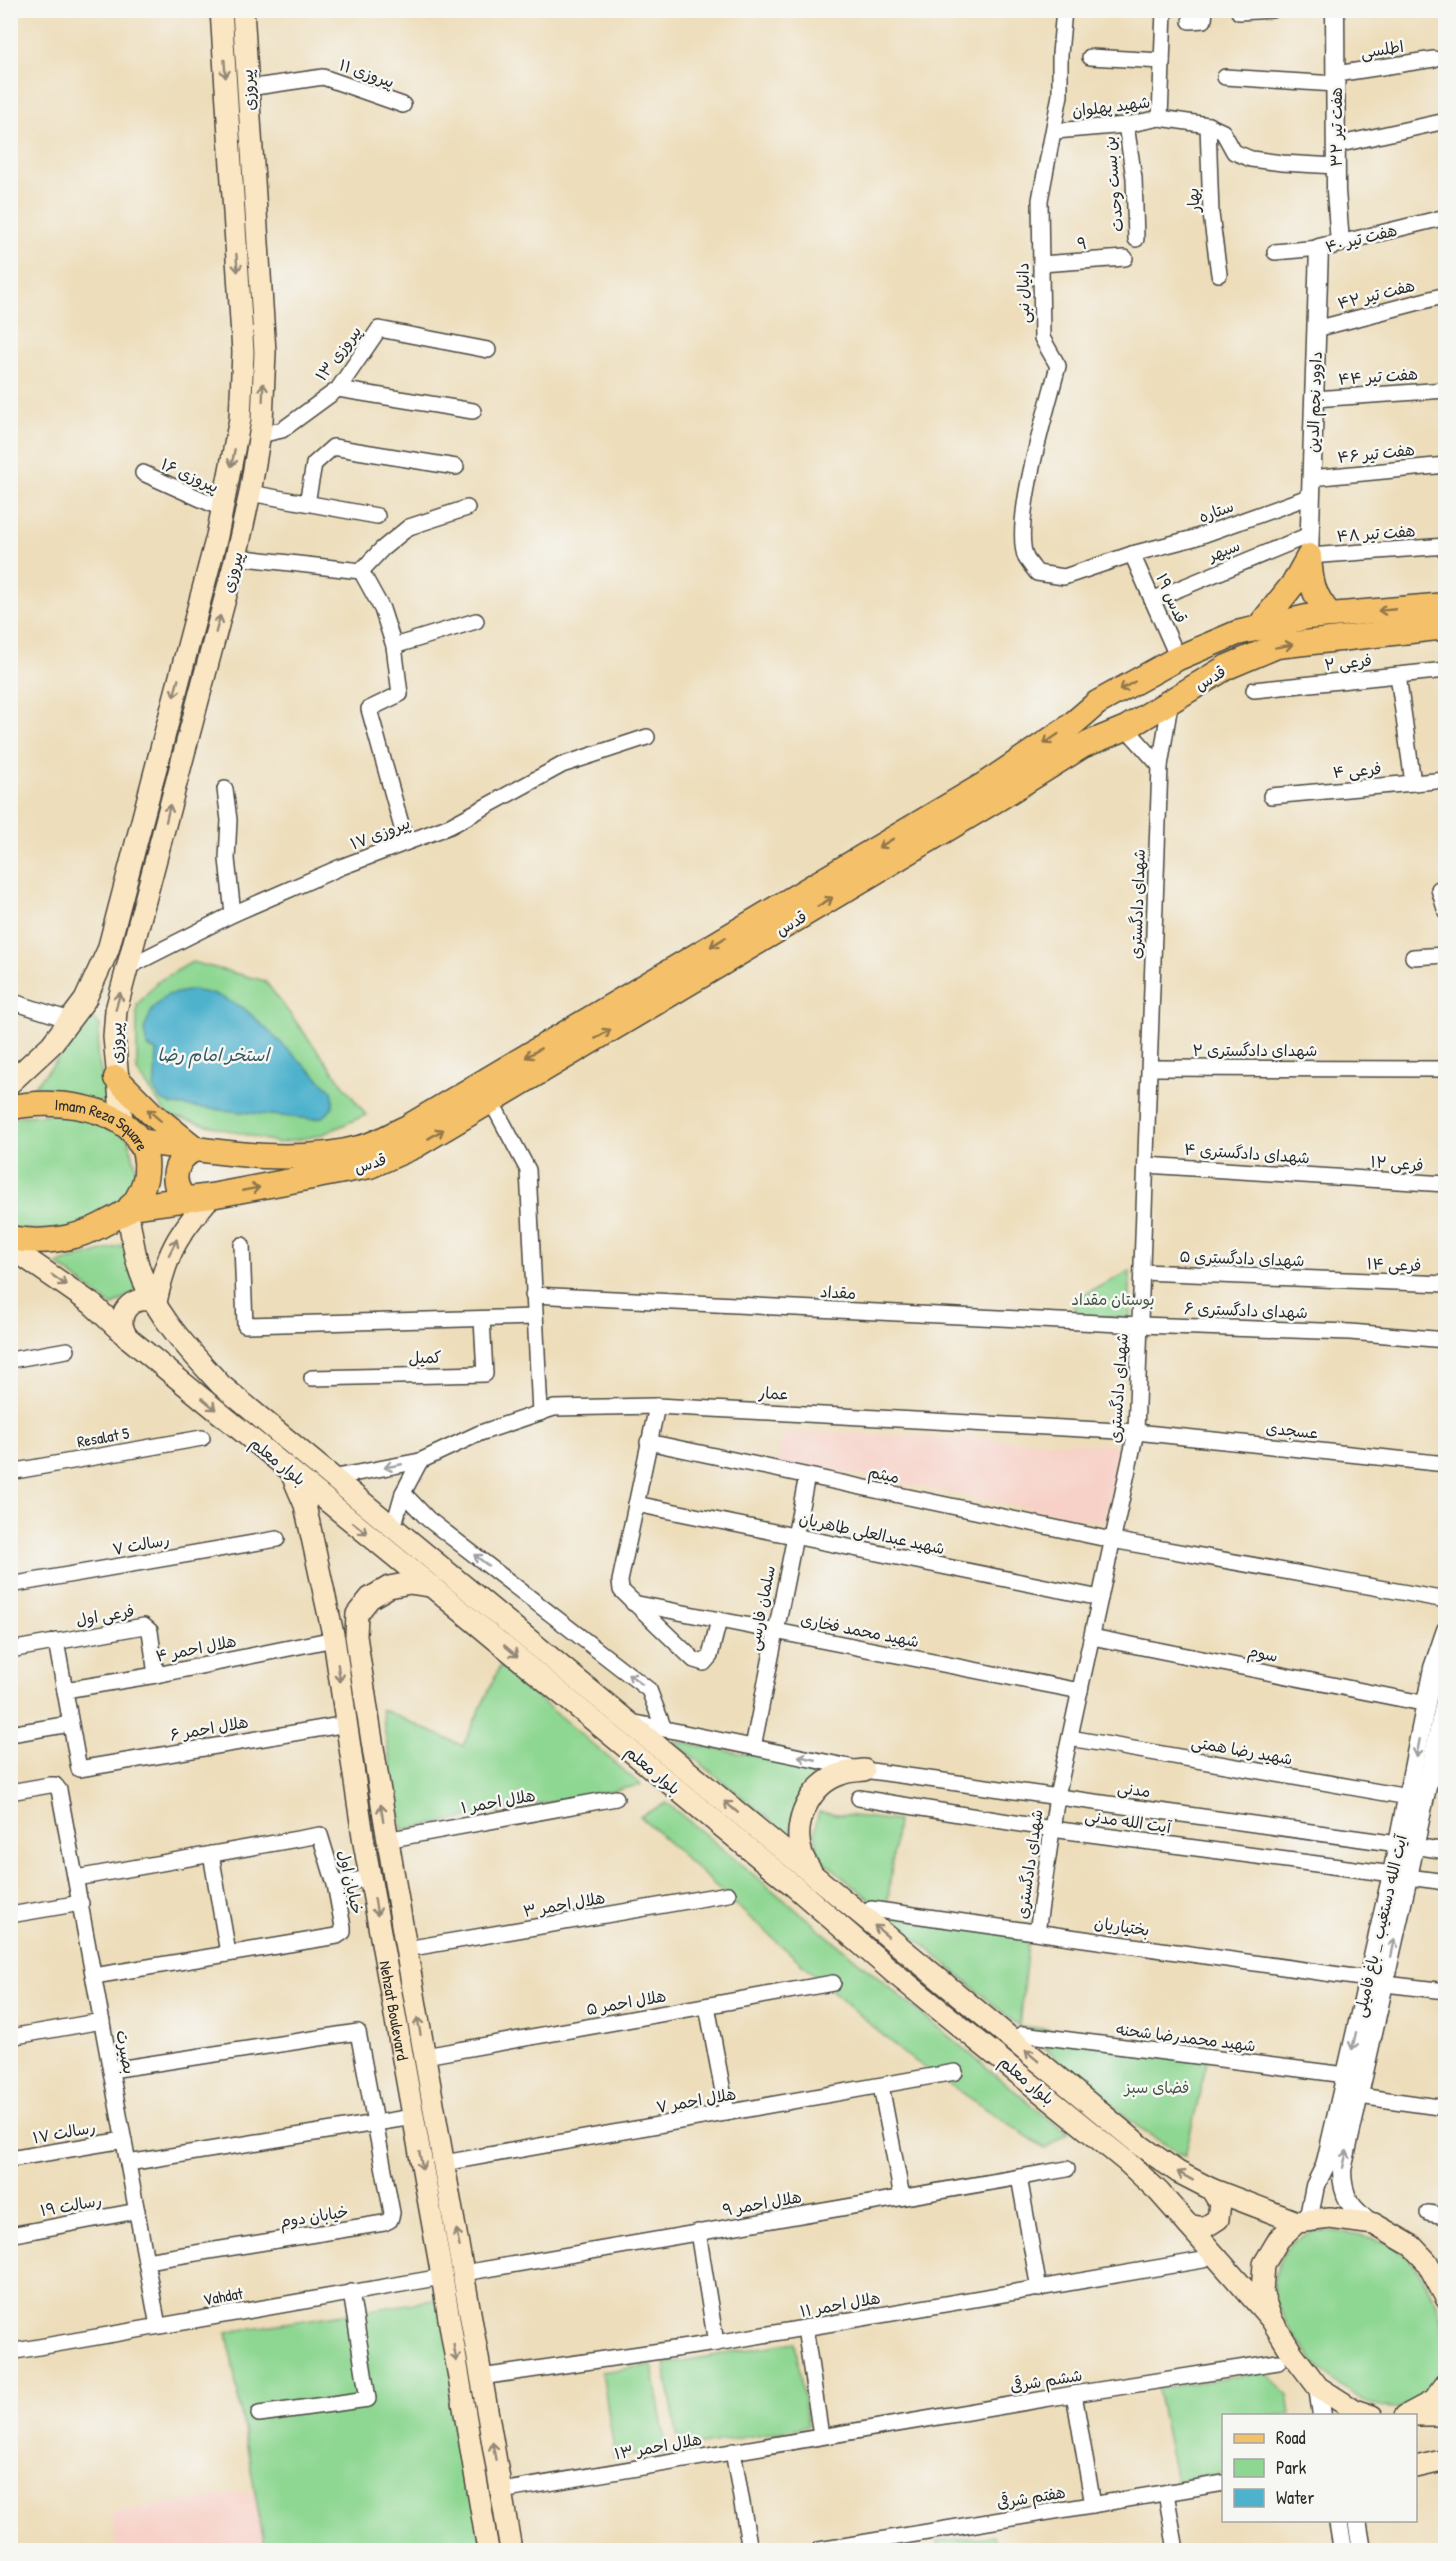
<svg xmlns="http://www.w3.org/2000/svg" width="1456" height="2561" font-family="'Patrick Hand','Playpen Sans Arabic',sans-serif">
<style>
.built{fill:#f7d1c8}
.green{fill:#8ed792;stroke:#5c815e;stroke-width:1.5}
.water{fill:#4fb2cd;stroke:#3d6e7c;stroke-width:1.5}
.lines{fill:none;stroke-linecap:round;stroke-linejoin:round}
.minor-casing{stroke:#484640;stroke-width:18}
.tertiary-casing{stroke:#484640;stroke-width:21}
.secondary-casing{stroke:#484640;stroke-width:24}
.primary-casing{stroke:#484640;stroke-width:27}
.minor{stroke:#fff;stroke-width:15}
.tertiary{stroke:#fff;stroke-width:18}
.secondary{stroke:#fbe6c4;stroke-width:21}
.primary{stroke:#f4c16b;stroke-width:24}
.oneway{stroke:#938878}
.oneway2{stroke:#90764b}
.oneway3{stroke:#a0a0a0}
.labels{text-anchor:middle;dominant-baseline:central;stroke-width:5;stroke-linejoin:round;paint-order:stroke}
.street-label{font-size:16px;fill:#2b2b2b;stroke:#f6f6f2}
.park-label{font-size:16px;fill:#445645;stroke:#f6f6f2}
.water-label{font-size:18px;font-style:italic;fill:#385a64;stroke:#f6f6f2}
</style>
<rect width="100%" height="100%" fill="#f6f6f2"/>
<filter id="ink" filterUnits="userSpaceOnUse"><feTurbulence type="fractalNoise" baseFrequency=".0167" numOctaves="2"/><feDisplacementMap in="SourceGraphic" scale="12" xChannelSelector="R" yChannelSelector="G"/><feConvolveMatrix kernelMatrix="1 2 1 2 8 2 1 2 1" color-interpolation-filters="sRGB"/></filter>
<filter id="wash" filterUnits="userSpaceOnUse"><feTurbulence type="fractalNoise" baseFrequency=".008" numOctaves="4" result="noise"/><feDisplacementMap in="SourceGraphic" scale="24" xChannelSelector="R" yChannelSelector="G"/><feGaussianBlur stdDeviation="1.35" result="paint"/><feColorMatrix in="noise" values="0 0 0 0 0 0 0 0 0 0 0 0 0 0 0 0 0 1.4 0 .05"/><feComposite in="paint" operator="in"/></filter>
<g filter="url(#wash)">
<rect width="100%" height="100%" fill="#edddba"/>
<g class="built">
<path d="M785,1431L1118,1445L1104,1523L801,1464L796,1477L774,1472Z"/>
<path d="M255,2491L265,2550H117L111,2513Z"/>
</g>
<g class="green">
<path d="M192,962L265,981L366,1115L321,1135L279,1143L167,1115L137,1071V1005L157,982Z"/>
<path d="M91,1016L100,1025L97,1054L108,1103L26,1096L75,1039Z"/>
<path d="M70,1113L111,1125L128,1139L138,1173L124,1197L102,1216L70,1230L11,1229V1117Z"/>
<path d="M124,1245L137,1291L112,1306L57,1264Z"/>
<path d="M1130,1271V1318L1078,1315L1071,1301Z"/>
<path d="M500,1666L641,1785L402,1830L381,1709L463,1746Z"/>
<path d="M673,1741L822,1768L794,1812L790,1836Z"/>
<path d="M667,1803L1051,2121L1069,2132L1046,2149L903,2053L747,1915L640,1816Z"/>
<path d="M819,1812L897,1821L887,1909L1030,1926L1019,2026L1210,2049L1185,2156L1143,2131L822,1859C814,1842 813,1830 819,1812Z"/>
<path d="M1314,2231C1344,2231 1375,2234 1401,2252C1430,2273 1454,2336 1441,2371C1438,2377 1431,2388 1426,2393C1378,2443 1299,2354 1281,2312C1279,2306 1273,2297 1273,2291C1273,2275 1282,2252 1294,2241C1299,2237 1308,2234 1314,2231Z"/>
<path d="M446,2298L488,2550H265L227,2332Z"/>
<path d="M795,2342L808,2426L680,2449L664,2364Z"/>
<path d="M652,2365L667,2452L615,2457L602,2372Z"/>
<path d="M1265,2372L1288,2395L1291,2415L1224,2416L1223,2473L1176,2481L1157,2389Z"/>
<path d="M994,2536L997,2550H939L938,2542Z"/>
</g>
<path class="water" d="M193,990L217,995L245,1009L332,1091C337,1107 328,1119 311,1119L173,1105L161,1100L154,1090L157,1052L147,1046L144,1029L153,1008L167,995Z"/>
</g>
<g filter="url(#ink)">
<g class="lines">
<g class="minor-casing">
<g id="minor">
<path d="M1064,10L1060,54V95L1040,200L1042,338L1058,366C1048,405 1011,524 1026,558C1029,563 1034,569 1037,573L1064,577L1132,554L1194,538L1311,496"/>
<path d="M1239,12L1272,10"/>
<path d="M1190,21L1204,20L1205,10"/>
<path d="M1090,57L1162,61"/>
<path d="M1336,74L1434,59"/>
<path d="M1225,77L1336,84"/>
<path d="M248,88L323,77L403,105"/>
<path d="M1160,118L1164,10"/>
<path d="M1126,125L1134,178L1136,239"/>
<path d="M1208,125L1211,214L1219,274"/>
<path d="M1055,131L1126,125L1160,118L1208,125L1223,132L1234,152L1251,159L1282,163L1336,166"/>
<path d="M1336,145L1446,121"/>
<path d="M1340,243L1446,217"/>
<path d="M1275,252L1319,248"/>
<path d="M1041,264L1125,258"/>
<path d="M1316,329L1446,295"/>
<path d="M338,389L473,411"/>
<path d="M1314,399L1446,390"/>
<path d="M260,435L282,430L338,389L379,329L488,350"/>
<path d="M143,473L223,509"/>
<path d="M1311,478L1446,465"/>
<path d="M250,493L377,516"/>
<path d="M307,503L314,464L333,447L456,467"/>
<path d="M1132,554L1178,658"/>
<path d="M1309,556L1446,546"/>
<path d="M236,557L361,571L382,609L394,646L400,694L369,709L406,842"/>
<path d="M361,571L382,549L409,527L467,508"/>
<path d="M1152,600L1309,535"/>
<path d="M394,646L476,621"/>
<path d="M1398,675L1413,783"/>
<path d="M1254,690L1446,670"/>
<path d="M1126,728L1160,766"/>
<path d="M225,789L229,820L227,859L233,914"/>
<path d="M1271,796L1446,780"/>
<path d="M1446,889H1439L1446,912"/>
<path d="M1413,957L1446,955"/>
<path d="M128,967L233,914L341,867L450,826L562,765L647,737"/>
<path d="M10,1001L70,1020"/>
<path d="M1150,1068L1446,1069"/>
<path d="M491,1101L528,1170L540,1413"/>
<path d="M1146,1165L1446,1184"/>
<path d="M242,1245L245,1325L534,1317"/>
<path d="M1142,1272L1446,1284"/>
<path d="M533,1295L1140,1325L1350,1332L1446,1340"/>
<path d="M10,1360L67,1350"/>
<path d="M312,1378L485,1374L482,1319"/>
<path d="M657,1406L620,1581L621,1590L694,1660L704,1663L710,1656L719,1620"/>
<path d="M648,1442L1112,1540L1446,1600"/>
<path d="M420,1461L480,1433L554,1408L657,1406L1136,1432L1446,1464"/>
<path d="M10,1472L202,1438"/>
<path d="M331,1478L420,1461L403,1493L393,1528"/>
<path d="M403,1493L428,1519L649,1690L664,1729"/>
<path d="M636,1504L1100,1598"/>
<path d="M10,1585L277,1539"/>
<path d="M633,1603L1080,1691"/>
<path d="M1092,1637L1427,1704"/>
<path d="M56,1641L79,1769L347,1724"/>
<path d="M10,1650L144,1626L150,1631L156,1675"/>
<path d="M65,1690L156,1675L334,1639"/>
<path d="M631,1722L864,1770L1398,1844"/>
<path d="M10,1734L70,1724"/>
<path d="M1070,1738L1408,1797"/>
<path d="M753,1747L807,1476"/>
<path d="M1431,1770L1446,1773"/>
<path d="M10,1792L50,1785H55L59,1790L158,2326"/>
<path d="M859,1798L1052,1829L1392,1874"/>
<path d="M386,1840L616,1798"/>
<path d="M1414,1846L1446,1851"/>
<path d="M211,1854L228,1953"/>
<path d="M1408,1877L1446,1882"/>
<path d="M76,1878L320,1835L335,1884L343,1927V1932L337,1936L94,1976"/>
<path d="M335,1884L371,1878"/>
<path d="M871,1909L1368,1979"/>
<path d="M10,1915L81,1903"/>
<path d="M1037,1932L1057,1796L1136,1432L1160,766L1170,704"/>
<path d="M406,1949L728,1894"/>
<path d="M1385,1984L1446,1991"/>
<path d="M707,2006L727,2113"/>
<path d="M1022,2034L1346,2075"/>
<path d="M10,2037L102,2021"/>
<path d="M425,2056L833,1983"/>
<path d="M111,2070L358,2032L392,2213L390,2220L384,2223L146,2261"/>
<path d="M881,2086L902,2197"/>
<path d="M1359,2096L1446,2108"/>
<path d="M10,2159L124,2140"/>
<path d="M128,2163L413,2117"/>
<path d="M444,2163L955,2072"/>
<path d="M1019,2177L1039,2289"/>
<path d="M1428,2213L1446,2216"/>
<path d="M698,2232L716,2343"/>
<path d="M10,2235L137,2211"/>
<path d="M464,2273L1067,2169"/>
<path d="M805,2328L821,2436"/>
<path d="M10,2352L442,2277"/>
<path d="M481,2377L716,2343L1203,2260"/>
<path d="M1074,2394L1093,2505"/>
<path d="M259,2414L368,2399L351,2292"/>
<path d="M733,2451L750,2550"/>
<path d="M501,2491L1074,2394L1278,2362"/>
<path d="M1166,2493L1176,2550"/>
<path d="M819,2550L1224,2483"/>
</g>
</g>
<g class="tertiary-casing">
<g id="tertiary">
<path d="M1309,556L1319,248L1340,243L1336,191L1335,10"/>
<path d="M1308,2221L1315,2186L1325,2166L1392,1874L1433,1668L1446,1630"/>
<path d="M1374,2224C1351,2211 1342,2196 1342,2170L1408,1877L1446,1697"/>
<path d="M1318,2387L1322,2416"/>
<path d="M1338,2520L1343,2550"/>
<path d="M1357,2520L1362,2550"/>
</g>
</g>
<g class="secondary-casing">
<g id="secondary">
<path d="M10,1083L51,1045L85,1000L108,950L217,536L240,419L243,352L221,10"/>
<path d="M122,1122L114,1037L116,1010L236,557L250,493L262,421L265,352L243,10"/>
<path d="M127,1210C131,1228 133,1247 138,1265C152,1312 189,1350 221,1385L1141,2146L1178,2172L1211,2189L1297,2222"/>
<path d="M10,1247L92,1304L127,1337L431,1586L795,1887L893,1972L1127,2162L1159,2192L1271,2319"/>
<path d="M127,1337C113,1315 131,1293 156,1302C167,1252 177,1235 211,1196"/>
<path id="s1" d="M293,1477L305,1505L334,1639L364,1843L439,2259L488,2550"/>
<path d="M431,1586L410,1583L389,1587L370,1598L357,1614L356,1636C401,1942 460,2245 511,2550"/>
<path d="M811,1871C808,1866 804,1860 802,1854C791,1824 810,1784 841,1774C848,1771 857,1771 864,1770"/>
<path d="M1188,2225L1204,2228L1218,2219L1220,2203L1211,2189"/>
<path d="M1410,2415H1446"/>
<path d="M1372,2416L1354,2410L1318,2387L1292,2353L1271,2319L1262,2292L1264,2264L1279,2239L1297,2222L1330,2218L1374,2224L1412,2246L1427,2262L1446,2298"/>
<path d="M1405,2416L1433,2401L1446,2384"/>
<path d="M1416,2467L1446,2460"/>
</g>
</g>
<g class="primary-casing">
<g id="primary">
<path d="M1258,628L1294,583L1309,556C1311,584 1312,593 1330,615"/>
<path d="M116,1078L151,1113L196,1149C174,1158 168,1183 186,1200"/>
<path id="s2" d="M10,1108C57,1096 153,1108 146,1173C145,1185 137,1202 128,1210C120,1216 109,1221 100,1226C73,1240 40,1244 10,1238"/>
<path d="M138,1141C211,1151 291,1167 363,1147C378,1143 392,1134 406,1128L985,784L1068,728L1097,703L1178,658L1237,633L1307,617L1446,605"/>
<path d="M130,1207L211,1196L370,1166L415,1146L996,800L1082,746L1126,728L1227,667L1277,646L1446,627"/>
</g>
</g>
<use href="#minor" class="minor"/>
<use href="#tertiary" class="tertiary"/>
<use href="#secondary" class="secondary"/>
<use href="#primary" class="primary"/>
</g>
<defs><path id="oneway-shaft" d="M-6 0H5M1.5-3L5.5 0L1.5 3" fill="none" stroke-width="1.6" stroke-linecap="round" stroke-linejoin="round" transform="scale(1.5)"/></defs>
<g class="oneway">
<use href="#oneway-shaft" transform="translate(225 69) rotate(86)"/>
<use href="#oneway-shaft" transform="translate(237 263) rotate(86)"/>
<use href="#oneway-shaft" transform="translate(263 392) rotate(-88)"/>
<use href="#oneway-shaft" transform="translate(233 458) rotate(101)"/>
<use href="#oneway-shaft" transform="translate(218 624) rotate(-75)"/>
<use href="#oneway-shaft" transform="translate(176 688) rotate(105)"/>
<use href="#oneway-shaft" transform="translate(168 813) rotate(-77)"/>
<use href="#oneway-shaft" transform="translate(118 1001) rotate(-75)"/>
<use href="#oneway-shaft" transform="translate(173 1247) rotate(-63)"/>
<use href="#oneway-shaft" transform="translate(59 1280) rotate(36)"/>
<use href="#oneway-shaft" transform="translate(209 1404) rotate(40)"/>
<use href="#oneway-shaft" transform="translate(360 1528) rotate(39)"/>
<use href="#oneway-shaft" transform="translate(511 1651) rotate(40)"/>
<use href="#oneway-shaft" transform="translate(339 1673) rotate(82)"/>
<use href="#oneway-shaft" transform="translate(731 1807) rotate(-140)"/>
<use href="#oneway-shaft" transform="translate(382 1813) rotate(-98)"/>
<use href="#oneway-shaft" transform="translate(376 1907) rotate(80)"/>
<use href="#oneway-shaft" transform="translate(881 1931) rotate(-140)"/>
<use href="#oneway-shaft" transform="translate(419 2026) rotate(-100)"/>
<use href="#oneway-shaft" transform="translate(1032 2056) rotate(-140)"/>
<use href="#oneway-shaft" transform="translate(421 2161) rotate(80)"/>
<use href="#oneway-shaft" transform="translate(1185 2176) rotate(-151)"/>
<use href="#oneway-shaft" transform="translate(458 2238) rotate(-100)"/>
<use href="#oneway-shaft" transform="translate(455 2353) rotate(80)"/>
<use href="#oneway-shaft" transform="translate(494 2451) rotate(-100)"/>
</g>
<g class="oneway2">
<use href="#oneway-shaft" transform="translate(1387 610) rotate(175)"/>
<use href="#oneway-shaft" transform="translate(1284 646) rotate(-10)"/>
<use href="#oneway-shaft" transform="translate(1127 686) rotate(150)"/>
<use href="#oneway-shaft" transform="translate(1051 739) rotate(146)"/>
<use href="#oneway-shaft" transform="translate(886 843) rotate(149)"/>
<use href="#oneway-shaft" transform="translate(825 902) rotate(-31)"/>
<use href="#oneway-shaft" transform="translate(718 942) rotate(149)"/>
<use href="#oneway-shaft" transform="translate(603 1034) rotate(-31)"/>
<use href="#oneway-shaft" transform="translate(533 1053) rotate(149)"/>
<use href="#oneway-shaft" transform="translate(154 1115) rotate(-139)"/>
<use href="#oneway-shaft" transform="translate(436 1134) rotate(-31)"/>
<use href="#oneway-shaft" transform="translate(251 1189) rotate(-11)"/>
</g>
<g class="oneway3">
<use href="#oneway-shaft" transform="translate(393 1466) rotate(169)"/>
<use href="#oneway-shaft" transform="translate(481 1560) rotate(-142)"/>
<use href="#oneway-shaft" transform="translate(635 1679) rotate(-142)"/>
<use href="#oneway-shaft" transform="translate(1418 1748) rotate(101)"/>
<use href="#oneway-shaft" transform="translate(807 1758) rotate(-168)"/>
<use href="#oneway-shaft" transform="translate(1393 1948) rotate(-78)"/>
<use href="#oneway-shaft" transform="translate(1354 2041) rotate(103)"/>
<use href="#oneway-shaft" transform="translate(1345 2159) rotate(-77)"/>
</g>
</g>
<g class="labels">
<g class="street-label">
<text transform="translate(1382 49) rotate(-9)">اطلسی</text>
<text transform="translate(367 73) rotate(19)">پیروزی ۱۱</text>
<text transform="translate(248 90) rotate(-94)">پیروزی</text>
<text transform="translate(1111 106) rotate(-7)">شهید پهلوان</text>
<text transform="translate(1336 127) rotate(-90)">هفت تیر ۳۲</text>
<text transform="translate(1113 184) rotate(-95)">بن بست وحدت</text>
<text transform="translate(1193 200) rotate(-93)">بهار</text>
<text transform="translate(1361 238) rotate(-14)">هفت تیر ۴۰</text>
<text transform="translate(1082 243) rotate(-4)">۹</text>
<text transform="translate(1023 293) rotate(-91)">دانیال نبی</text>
<text transform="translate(1376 294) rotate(-14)">هفت تیر ۴۲</text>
<text transform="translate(338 353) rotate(-53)">پیروزی ۱۳</text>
<text transform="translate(1378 376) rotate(-4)">هفت تیر ۴۴</text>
<text transform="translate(1314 402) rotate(-88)">داوود نجم الدین</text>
<text transform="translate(1376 453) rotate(-6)">هفت تیر ۴۶</text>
<text transform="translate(190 475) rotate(24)">پیروزی ۱۶</text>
<text transform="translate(1216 511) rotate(-20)">ستاره</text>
<text transform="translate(1376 533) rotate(-4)">هفت تیر ۴۸</text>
<text transform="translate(1224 550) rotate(-22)">سپهر</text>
<text transform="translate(232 572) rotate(-75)">پیروزی</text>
<text transform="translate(1172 598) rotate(66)">قدس ۱۹</text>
<text transform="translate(1348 662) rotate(-6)">فرعی ۲</text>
<text transform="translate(1210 678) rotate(-31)">قدس</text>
<text transform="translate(1357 770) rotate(-5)">فرعی ۴</text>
<text transform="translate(380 833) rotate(-21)">پیروزی ۱۷</text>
<text transform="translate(1137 904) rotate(-88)">شهدای دادگستری</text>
<text transform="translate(791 923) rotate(-31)">قدس</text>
<text transform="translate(116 1043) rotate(-91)">پیروزی</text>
<text x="1255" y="1050">شهدای دادگستری ۲</text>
<text stroke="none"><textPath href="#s2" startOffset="98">Imam Reza Square</textPath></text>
<text transform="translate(1247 1153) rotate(4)">شهدای دادگستری ۴</text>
<text transform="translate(370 1163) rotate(-18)">قدس</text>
<text transform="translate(1397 1163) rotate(4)">فرعی ۱۲</text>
<text transform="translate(1242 1258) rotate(2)">شهدای دادگستری ۵</text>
<text transform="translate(1394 1264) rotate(2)">فرعی ۱۴</text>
<text transform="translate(838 1292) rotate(3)">مقداد</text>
<text transform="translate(1246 1310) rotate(2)">شهدای دادگستری ۶</text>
<text transform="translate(425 1357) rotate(-1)">کمیل</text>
<text transform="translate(1118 1388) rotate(-86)">شهدای دادگستری</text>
<text transform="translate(774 1393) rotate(3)">عمار</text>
<text transform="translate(1292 1430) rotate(6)">عسجدی</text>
<text transform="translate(103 1437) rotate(-10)">Resalat 5</text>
<text transform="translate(278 1461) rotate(39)">بلوار معلم</text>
<text transform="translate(884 1474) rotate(12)">میثم</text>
<text transform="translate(872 1533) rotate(12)">شهید عبدالعلی طاهریان</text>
<text transform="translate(141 1544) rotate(-10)">رسالت ۷</text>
<text transform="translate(761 1608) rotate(-79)">سلمان فارسی</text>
<text transform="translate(105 1615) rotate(-10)">فرعی اول</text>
<text transform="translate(860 1630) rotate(11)">شهید محمد فخاری</text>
<text transform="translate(196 1648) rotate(-11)">هلال احمر ۴</text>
<text transform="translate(1263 1653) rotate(11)">سوم</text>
<text transform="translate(209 1728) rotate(-10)">هلال احمر ۶</text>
<text transform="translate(1242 1750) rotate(10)">شهید رضا همتی</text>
<text transform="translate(653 1770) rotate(40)">بلوار معلم</text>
<text transform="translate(1134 1789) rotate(8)">مدنی</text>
<text transform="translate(498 1801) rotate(-10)">هلال احمر ۱</text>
<text transform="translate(1128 1821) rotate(8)">آیت الله مدنی</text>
<text transform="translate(1029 1864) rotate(-82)">شهدای دادگستری</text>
<text transform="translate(351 1882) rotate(77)">خیابان اول</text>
<text transform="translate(564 1904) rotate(-10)">هلال احمر ۳</text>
<text transform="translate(1122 1926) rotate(8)">بختیاریان</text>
<text transform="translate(1380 1926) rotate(-77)">آیت الله دستغیب _ باغ فامیلی</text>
<text transform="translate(626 2002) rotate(-10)">هلال احمر ۵</text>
<text stroke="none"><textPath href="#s1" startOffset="544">Nehzat Boulevard</textPath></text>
<text transform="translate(1186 2037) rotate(7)">شهید محمدرضا شحنه</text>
<text transform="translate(126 2052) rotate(80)">بصیرت</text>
<text transform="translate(1027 2080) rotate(40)">بلوار معلم</text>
<text transform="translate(696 2100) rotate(-10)">هلال احمر ۷</text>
<text transform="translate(64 2132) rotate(-10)">رسالت ۱۷</text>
<text transform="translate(762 2203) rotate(-10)">هلال احمر ۹</text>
<text transform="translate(71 2205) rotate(-10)">رسالت ۱۹</text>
<text transform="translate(314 2216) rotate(-9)">خیابان دوم</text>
<text transform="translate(223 2296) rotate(-10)">Vahdat</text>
<text transform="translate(840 2304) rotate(-10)">هلال احمر ۱۱</text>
<text transform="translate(1046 2380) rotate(-9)">ششم شرقی</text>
<text transform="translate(658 2446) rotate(-10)">هلال احمر ۱۳</text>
<text transform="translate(1031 2497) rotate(-9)">هفتم شرقی</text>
</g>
<g class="park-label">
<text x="1113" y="1299">بوستان مقداد</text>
<text x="1157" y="2087">فضای سبز</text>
</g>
<g class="water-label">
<text x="213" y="1054">استخر امام رضا</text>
</g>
</g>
<rect width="1456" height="2561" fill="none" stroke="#f6f6f2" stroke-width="36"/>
<rect x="1222" y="2414" width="195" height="108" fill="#f6f6f2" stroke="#a5a5a2" stroke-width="1.5"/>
<rect x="1234" y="2434" width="30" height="9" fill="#f4c16b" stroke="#a5a5a2" stroke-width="1.5"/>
<text x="1276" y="2444" font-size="18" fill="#2b2b2b">Road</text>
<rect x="1234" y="2459" width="30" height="18" fill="#8ed792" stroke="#a5a5a2" stroke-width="1.5"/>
<text x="1276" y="2474" font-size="18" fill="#2b2b2b">Park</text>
<rect x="1234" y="2489" width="30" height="18" fill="#4fb2cd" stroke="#a5a5a2" stroke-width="1.5"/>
<text x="1276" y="2504" font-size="18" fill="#2b2b2b">Water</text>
</svg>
